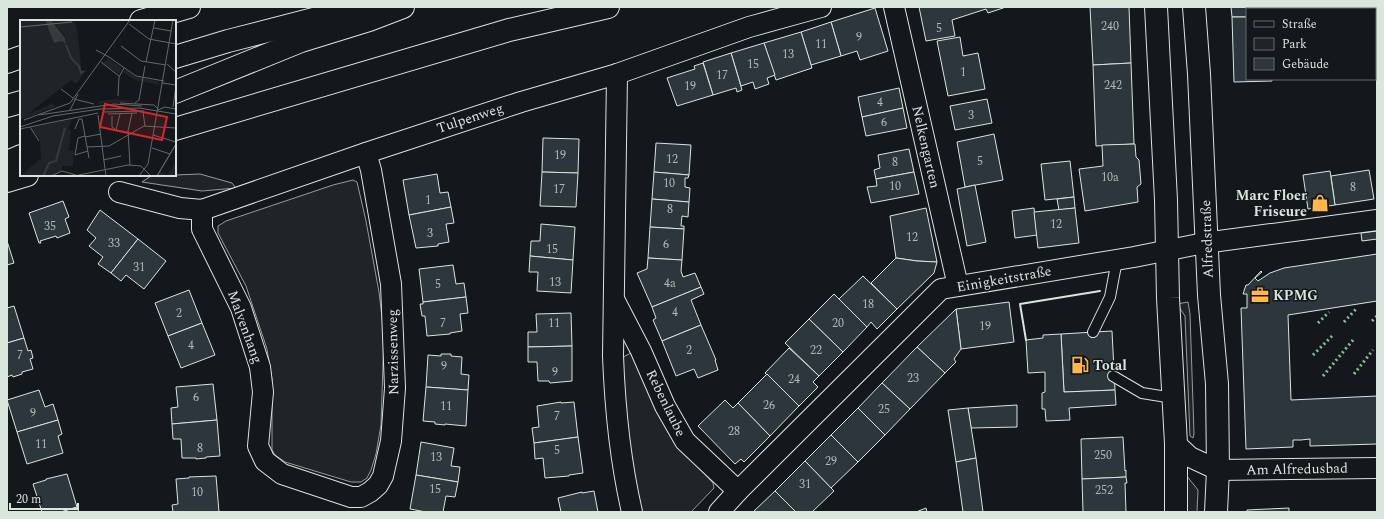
<svg xmlns="http://www.w3.org/2000/svg" width="1384" height="519" font-family="Spectral,serif">
<style>
.green{fill:#202428;stroke:#939e99}
.building{fill:#2c363c;stroke:#d8e6dc}
.lines{fill:none;stroke-linecap:round;stroke-linejoin:round}
.service-casing{stroke:#d8e6dc;stroke-width:12}
.minor-casing{stroke:#d8e6dc;stroke-width:22}
.secondary-casing{stroke:#d8e6dc;stroke-width:24}
.primary-casing{stroke:#d8e6dc;stroke-width:24}
.motorway-casing{stroke:#d8e6dc;stroke-width:24}
.service{stroke:#14181c;stroke-width:10}
.minor{stroke:#14181c;stroke-width:20}
.secondary{stroke:#14181c;stroke-width:22}
.primary{stroke:#14181c;stroke-width:22}
.motorway{stroke:#14181c;stroke-width:22}
.hedge{stroke:#8ac095;stroke-width:3;stroke-dasharray:2 3;stroke-linecap:butt}
.wall{stroke:#d8e6dc;stroke-width:2}
.labels{text-anchor:middle;dominant-baseline:central;stroke-width:3;stroke-linejoin:round;paint-order:stroke}
.number-label{font-size:12px;fill:#adbab4}
.street-label{font-size:14px;fill:#d8e6dc;stroke:#14181c}
.poi-label{font-size:14px;font-weight:bold;fill:#d8e6dc;stroke:#14181c;text-anchor:start}
.inset-river{fill:none;stroke:#363b3e;stroke-width:2}
.inset-road{fill:none;stroke:#626a69;stroke-width:1}
.view{fill:#d62828;fill-opacity:0.15;stroke:#d62828;stroke-width:2}
.inset-edge{fill:none;stroke:#d8e6dc;stroke-width:2}
</style>
<rect width="100%" height="100%" fill="#14181c"/>
<g class="green">
<path d="M200,174L232,183L236,188L202,191L142,182L151,176Z"/>
<path d="M353,180L357,182L366,221L379,292L384,333L381,425L376,454L371,470L367,478L361,482H351L285,462L275,455L272,450V379L267,349L246,286L218,233V226L226,221L333,185Z"/>
<path d="M1188,302L1190,314L1194,434L1193,438L1190,436L1185,316L1177,304Z"/>
<path d="M635,351L677,444L713,483L714,488L691,512H639L634,490L621,358Z"/>
<path d="M1186,475L1198,490L1197,512H1183Z"/>
</g>
<g class="building">
<path d="M919,7H1006L988,13L986,9L952,20L955,36L926,41Z"/>
<path d="M1090,7H1129L1131,63L1093,65Z"/>
<path d="M1231,7H1269V9H1247V17H1232Z"/>
<path d="M875,8L888,51L860,60L857,51L841,56L831,22Z"/>
<path d="M1232,17H1247V79H1272V81L1234,82Z"/>
<path d="M831,22L841,56L811,65L801,32Z"/>
<path d="M801,32L812,68L776,80L764,43Z"/>
<path d="M960,37L963,56L978,53L985,89L948,96L937,41Z"/>
<path d="M764,43L775,75L767,78L769,84L755,89L753,82L741,86L731,53Z"/>
<path d="M731,53L742,90L737,92L736,88L713,95L703,62Z"/>
<path d="M703,63L713,95L677,106L667,78L695,69L694,66Z"/>
<path d="M1131,63L1134,144L1096,146L1093,65Z"/>
<path d="M899,88L903,108L862,117L858,97Z"/>
<path d="M987,99L992,123L955,130L950,106Z"/>
<path d="M903,108L907,128L866,136L862,117Z"/>
<path d="M994,134L1003,180L965,187L957,142Z"/>
<path d="M543,138L579,139L578,173L542,172Z"/>
<path d="M656,143L691,145L689,175L654,172Z"/>
<path d="M1134,144H1135L1136,157L1139,160L1141,184L1137,187L1138,202L1085,211L1079,169L1103,166L1102,145Z"/>
<path d="M909,149L914,172L876,179L874,170L880,168L878,155Z"/>
<path d="M1070,161L1074,197L1045,200L1041,164Z"/>
<path d="M1369,170L1374,199L1335,205L1331,176Z"/>
<path d="M1330,171L1335,205L1308,209L1303,175Z"/>
<path d="M542,172L578,173L576,207L540,206Z"/>
<path d="M654,172L689,175L688,178H685V187L690,188L689,202L652,199Z"/>
<path d="M914,172L919,194L871,203L867,187L877,186L876,179Z"/>
<path d="M437,174L440,193L448,192L451,207L409,215L403,180Z"/>
<path d="M975,185L986,242L967,246L957,189Z"/>
<path d="M1074,197L1075,208L1059,210L1057,199Z"/>
<path d="M652,199L689,202L688,217L682,216L681,226H684V229L650,227Z"/>
<path d="M63,201L69,217L65,219L70,233L57,238L56,236L40,241L41,243H39L29,213Z"/>
<path d="M451,207L454,223L446,224L449,242L438,244V246L416,248L409,215Z"/>
<path d="M926,208L937,262L917,261L896,258L890,216Z"/>
<path d="M1034,208L1037,235L1015,238L1012,211Z"/>
<path d="M1075,208L1079,243L1038,248L1034,212Z"/>
<path d="M100,210L138,239L111,273L98,264L103,257L89,246L96,238L87,230Z"/>
<path d="M541,224L575,227L573,260L530,256L531,241H540Z"/>
<path d="M650,227L684,229L682,260L648,258Z"/>
<path d="M1377,231V239L1362,241L1361,233Z"/>
<path d="M138,239L166,261L144,289L126,275L121,281L111,273Z"/>
<path d="M7,241L14,263L7,265Z"/>
<path d="M1377,254V301L1288,315L1291,400L1377,396V444L1310,446V439L1301,440H1293V447L1246,449L1241,308H1247V294H1243L1246,285H1248L1261,271L1262,272L1255,278L1258,281L1270,273L1284,268Z"/>
<path d="M530,256L573,260L571,293L537,291L538,272H529Z"/>
<path d="M648,258L682,260L681,271L683,277L695,273L701,287L652,307L637,273L647,269Z"/>
<path d="M896,258L917,261L937,262L934,273L897,309L871,283Z"/>
<path d="M453,265L456,284L464,283L466,297L423,302L419,269Z"/>
<path d="M863,276L897,309L877,329L871,322L867,327L839,299Z"/>
<path d="M701,287L704,294L691,300L701,325L662,341L653,320L656,318L652,307Z"/>
<path d="M189,290L202,323L168,336L155,303Z"/>
<path d="M834,294L867,327L843,352L809,319Z"/>
<path d="M466,297L468,313L460,314L462,331L450,333V334L427,336L425,316H422L420,304H423V302Z"/>
<path d="M1009,302L1014,342L961,349L956,309Z"/>
<path d="M14,306L24,338L7,343V308Z"/>
<path d="M956,309L961,349L954,359L956,362L945,373L917,347Z"/>
<path d="M571,313L572,346L528,347V332H537L536,314Z"/>
<path d="M809,319L843,352L819,376L785,343Z"/>
<path d="M202,323L215,355L181,368L168,336Z"/>
<path d="M701,325L716,360H715L718,370L698,378L694,369L676,376L662,341Z"/>
<path d="M1112,331L1115,390L1064,392L1061,334Z"/>
<path d="M1061,334L1064,392L1115,390L1116,405L1069,408L1070,420L1046,421L1045,409H1042V393L1045,392V372L1028,373L1026,340L1043,338V335Z"/>
<path d="M24,338L28,351L31,350L33,358L30,359L33,369L22,372V374L13,377L12,375L7,377V343Z"/>
<path d="M572,346V381L550,383L549,381H538L537,362H528V347Z"/>
<path d="M917,347L945,373L910,409L882,383Z"/>
<path d="M789,348L819,376L813,382L818,387L799,406L765,373Z"/>
<path d="M441,354H451V356L462,357L461,374L469,375L468,390L426,387L428,355L441,356Z"/>
<path d="M767,374L799,406L770,436L738,403Z"/>
<path d="M882,383L910,409L885,435L858,408Z"/>
<path d="M213,384L217,420L172,424L171,408L178,407L176,387Z"/>
<path d="M426,387L468,390L466,426L445,424V425L435,424V422L423,421Z"/>
<path d="M39,390L45,407L53,404L58,420L17,432L7,400Z"/>
<path d="M725,400L733,408L738,403L770,436L744,462L741,459L735,464L698,426Z"/>
<path d="M561,402V403L574,402L578,437L534,443L532,428L539,427L537,406Z"/>
<path d="M1017,405V427L971,428L968,408Z"/>
<path d="M858,408L885,435L858,462L831,435Z"/>
<path d="M968,408L976,458L956,462L948,410Z"/>
<path d="M58,420L62,434L58,436L63,453L27,464L17,432Z"/>
<path d="M217,420L220,456L206,457V458L196,459V458H182L181,439H173L172,424Z"/>
<path d="M831,435L858,462L831,488L805,461Z"/>
<path d="M578,437L583,473L569,475V476L545,478L543,458L535,459L534,443Z"/>
<path d="M1123,437L1125,471L1126,470V477L1082,479L1081,439Z"/>
<path d="M421,442L454,448L451,466L460,467L458,482L416,475Z"/>
<path d="M976,458L983,512H963L956,462Z"/>
<path d="M805,461L834,491L812,512H796L775,491Z"/>
<path d="M67,474L77,507L61,512H42L33,484L46,480V479Z"/>
<path d="M416,475L458,482L455,497L446,496L443,512H426L410,509Z"/>
<path d="M216,476L219,512H173L172,505L178,504L176,479L189,478V477Z"/>
<path d="M1126,477L1127,483H1125L1126,512H1083L1082,479Z"/>
<path d="M594,491L598,512H561L558,498L582,492V493Z"/>
<path d="M775,491L796,512H753Z"/>
<path d="M77,507L79,512H61Z"/>
<path d="M926,508L927,512H916Z"/>
<path d="M1289,508V512H1247V510Z"/>
</g>
<g class="lines">
<g class="service-casing">
<g id="service">
<path d="M1093,332L1110,297L1117,260"/>
<path d="M1113,376L1142,393L1173,398"/>
</g>
</g>
<g class="minor-casing">
<g id="minor">
<path d="M894,7L958,286"/>
<path d="M617,74L613,356C615,409 620,460 632,512"/>
<path d="M119,192L180,208L202,210L366,153L521,102L617,74L749,27L821,7"/>
<path d="M202,210V229L241,308L260,367L263,392L258,446L265,461L282,474L351,497H361L370,492L378,485L383,476L391,441L395,388L391,284L371,170L366,153"/>
<path d="M615,301L641,351L665,406L685,441L738,491"/>
<path d="M1176,444L1190,457L1218,470L1377,468"/>
<path d="M719,512L738,491L941,289L1134,257L1204,243L1377,220"/>
</g>
</g>
<g class="secondary-casing">
<g id="secondary">
<path d="M175,129L509,30L608,7"/>
<path d="M7,181L27,175"/>
</g>
</g>
<g class="primary-casing">
<g id="primary">
<path d="M1156,7L1166,200L1168,298L1176,444V512"/>
<path d="M1194,7L1199,74L1209,295L1217,384L1218,470L1216,512"/>
</g>
</g>
<g class="motorway-casing">
<g id="motorway">
<path d="M141,21L189,7"/>
<path d="M175,57L228,41L360,7"/>
<path d="M7,62L21,57"/>
<path d="M175,92L301,41L369,20L403,7"/>
<path d="M7,106L21,102"/>
<path d="M7,162L21,156"/>
</g>
</g>
<use href="#service" class="service"/>
<use href="#minor" class="minor"/>
<use href="#secondary" class="secondary"/>
<use href="#primary" class="primary"/>
<use href="#motorway" class="motorway"/>
<g class="hedge">
<path d="M1372,321L1377,316"/>
<path d="M1344,322L1357,308"/>
<path d="M1318,323L1329,312"/>
<path d="M1313,355L1332,336"/>
<path d="M1354,374L1373,350"/>
<path d="M1323,376L1353,340"/>
</g>
<path class="wall" d="M1026,340L1020,304L1100,291"/>
</g>
<defs>
<g id="shop-bare" transform="scale(1.38)"><path d="M-5-2.5h2.3a2.7 3.5 0 0 1 5.4 0H5L5.5 6h-11ZM-1.5-2.5h3a1.5 2.3 0 0 0-3 0Z" fill="#ffb74d" stroke="#14181c" stroke-width="2.5" paint-order="stroke"/></g>
<g id="office-bare" transform="scale(1.38)"><path d="M-6-3h4V-5.5h4V-3h4V5H-6ZM-1-4.5V-3h2v-1.5ZM-6 0V1H6V0Z" fill="#ffb74d" stroke="#14181c" stroke-width="2.5" paint-order="stroke"/></g>
<g id="fuel-bare" transform="scale(1.38)"><path d="M-5.5-6h7V0h2V4h1.3V-2.5L3-4.5l.8-.8L6-3V5H2.5V1h-1V6h-7ZM-4.2-4.7v3.2H.2V-4.7Z" fill="#ffb74d" stroke="#14181c" stroke-width="2.5" paint-order="stroke"/></g>
</defs>
<g fill-rule="evenodd">
<use href="#shop-bare" x="1320" y="203"/>
<use href="#office-bare" x="1260" y="295"/>
<use href="#fuel-bare" x="1080" y="365"/>
</g>
<g class="labels">
<g class="number-label">
<text x="1110" y="26">240</text>
<text x="939" y="28">5</text>
<text x="859" y="37">9</text>
<text x="821" y="44">11</text>
<text x="788" y="54">13</text>
<text x="753" y="64">15</text>
<text x="963" y="72">1</text>
<text x="722" y="75">17</text>
<text x="1113" y="85">242</text>
<text x="690" y="86">19</text>
<text x="880" y="102">4</text>
<text x="971" y="115">3</text>
<text x="884" y="122">6</text>
<text x="560" y="155">19</text>
<text x="672" y="159">12</text>
<text x="980" y="161">5</text>
<text x="895" y="162">8</text>
<text x="1110" y="177">10a</text>
<text x="669" y="183">10</text>
<text x="895" y="186">10</text>
<text x="1353" y="187">8</text>
<text x="559" y="189">17</text>
<text x="428" y="200">1</text>
<text x="670" y="209">8</text>
<text x="1056" y="224">12</text>
<text x="50" y="226">35</text>
<text x="430" y="233">3</text>
<text x="912" y="237">12</text>
<text x="114" y="243">33</text>
<text x="666" y="244">6</text>
<text x="552" y="249">15</text>
<text x="139" y="267">31</text>
<text x="555" y="282">13</text>
<text x="670" y="283">4a</text>
<text x="438" y="284">5</text>
<text x="868" y="304">18</text>
<text x="675" y="312">4</text>
<text x="179" y="313">2</text>
<text x="443" y="323">7</text>
<text x="554" y="323">11</text>
<text x="838" y="323">20</text>
<text x="985" y="326">19</text>
<text x="191" y="345">4</text>
<text x="689" y="350">2</text>
<text x="816" y="350">22</text>
<text x="20" y="355">7</text>
<text x="444" y="366">9</text>
<text x="555" y="372">9</text>
<text x="913" y="378">23</text>
<text x="794" y="379">24</text>
<text x="196" y="397">6</text>
<text x="769" y="405">26</text>
<text x="446" y="406">11</text>
<text x="884" y="409">25</text>
<text x="33" y="413">9</text>
<text x="557" y="416">7</text>
<text x="734" y="431">28</text>
<text x="41" y="444">11</text>
<text x="200" y="448">8</text>
<text x="557" y="450">5</text>
<text x="1103" y="455">250</text>
<text x="436" y="457">13</text>
<text x="831" y="461">29</text>
<text x="805" y="484">31</text>
<text x="435" y="489">15</text>
<text x="1104" y="490">252</text>
<text x="197" y="492">10</text>
</g>
<g class="street-label">
<text transform="translate(470 118) rotate(-18)">Tulpenweg</text>
<text transform="translate(926 147) rotate(77)">Nelkengarten</text>
<text transform="translate(1207 239) rotate(-92)">Alfredstraße</text>
<text transform="translate(1004 279) rotate(-10)">Einigkeitstraße</text>
<text transform="translate(245 327) rotate(70)">Malvenhang</text>
<text transform="translate(393 352) rotate(-91)">Narzissenweg</text>
<text transform="translate(666 403) rotate(64)">Rebenlaube</text>
<text transform="translate(1297 469) rotate(-1)">Am Alfredusbad</text>
</g>
<g class="poi-label">
<text x="1307" y="195" text-anchor="end">Marc Floer<tspan x="1307" dy="16">Friseure</tspan></text>
<text x="1273" y="295">KPMG</text>
<text x="1093" y="365">Total</text>
</g>
</g>
<g transform="translate(20 20)">
<rect width="156" height="156" fill="#14181c"/>
<path d="M0,0H25L34,22L42,21L46,25L45,17L31,0H53L57,8L62,54L66,49V51L56,64L51,60L7,95L33,83L35,87L0,100ZM88,38L102,48L99,54L83,43ZM106,50L115,57L137,61L140,65L115,60L103,52ZM96,79L97,80L118,81L77,84L80,81ZM52,99L48,109L51,110L49,130L54,131L53,146H42V151L31,156H1L21,138L20,119L11,108ZM156,142V156H137L140,151L147,155Z" fill="#202428"/>
<path d="M25,0H31L45,18L46,25L42,21L34,23Z" fill="#363b3e"/>
<path class="inset-river" d="M46,25L51,38L59,46L61,53L64,51M23,156L29,143L36,141L45,108"/>
<path class="inset-road" d="M109,4L129,19L156,24M0,7L52,2M134,8L151,11M101,26L121,41L146,45M76,30L89,37L116,56L144,61M81,42L99,56M126,42L135,0M147,44L156,52M142,63L156,65M41,69L53,78M98,76L99,57L104,48M54,79L74,84M100,83L134,85L138,89M115,83L119,80L125,46M94,84L122,86M153,87L156,66M50,90L58,74M138,90L145,87L156,89M84,92L124,91M123,92L125,106M88,94L117,93M19,95L94,84M78,95L86,156M92,96V107L96,110L100,94M4,100L50,83L110,0M0,107L33,96L80,89L119,88L156,94M10,107L19,121M0,109L78,93M55,109L59,99H62L69,138M133,115L156,122M65,116L58,118L55,135L68,131M65,117L81,114M67,127L89,126L124,106L156,108M132,128L150,134M83,140L101,136M110,145L108,111L112,93M31,156L42,151L56,155M54,156L108,145L121,146L131,156M119,156L128,144L153,0M137,156L156,124M137,156L156,124"/>
<path class="view" d="M85,84L147,97L142,120L80,107Z"/>
<rect width="156" height="156" class="inset-edge"/>
</g>
<rect width="1384" height="519" fill="none" stroke="#d8e6dc" stroke-width="16"/>
<rect x="1246" y="8" width="130" height="72" fill="#14181c" stroke="#626a69"/>
<rect x="1254" y="21" width="20" height="6" fill="#14181c" stroke="#626a69"/>
<text x="1282" y="28" font-size="12" fill="#d8e6dc">Straße</text>
<rect x="1254" y="38" width="20" height="12" fill="#202428" stroke="#626a69"/>
<text x="1282" y="48" font-size="12" fill="#d8e6dc">Park</text>
<rect x="1254" y="58" width="20" height="12" fill="#2c363c" stroke="#626a69"/>
<text x="1282" y="68" font-size="12" fill="#d8e6dc">Gebäude</text>
<path d="M10 503v6h68v-6" fill="none" stroke="#d8e6dc" stroke-width="2"/>
<text x="16" y="503" font-size="12" fill="#d8e6dc" stroke="#14181c" stroke-width="3" paint-order="stroke">20 m</text>
</svg>
